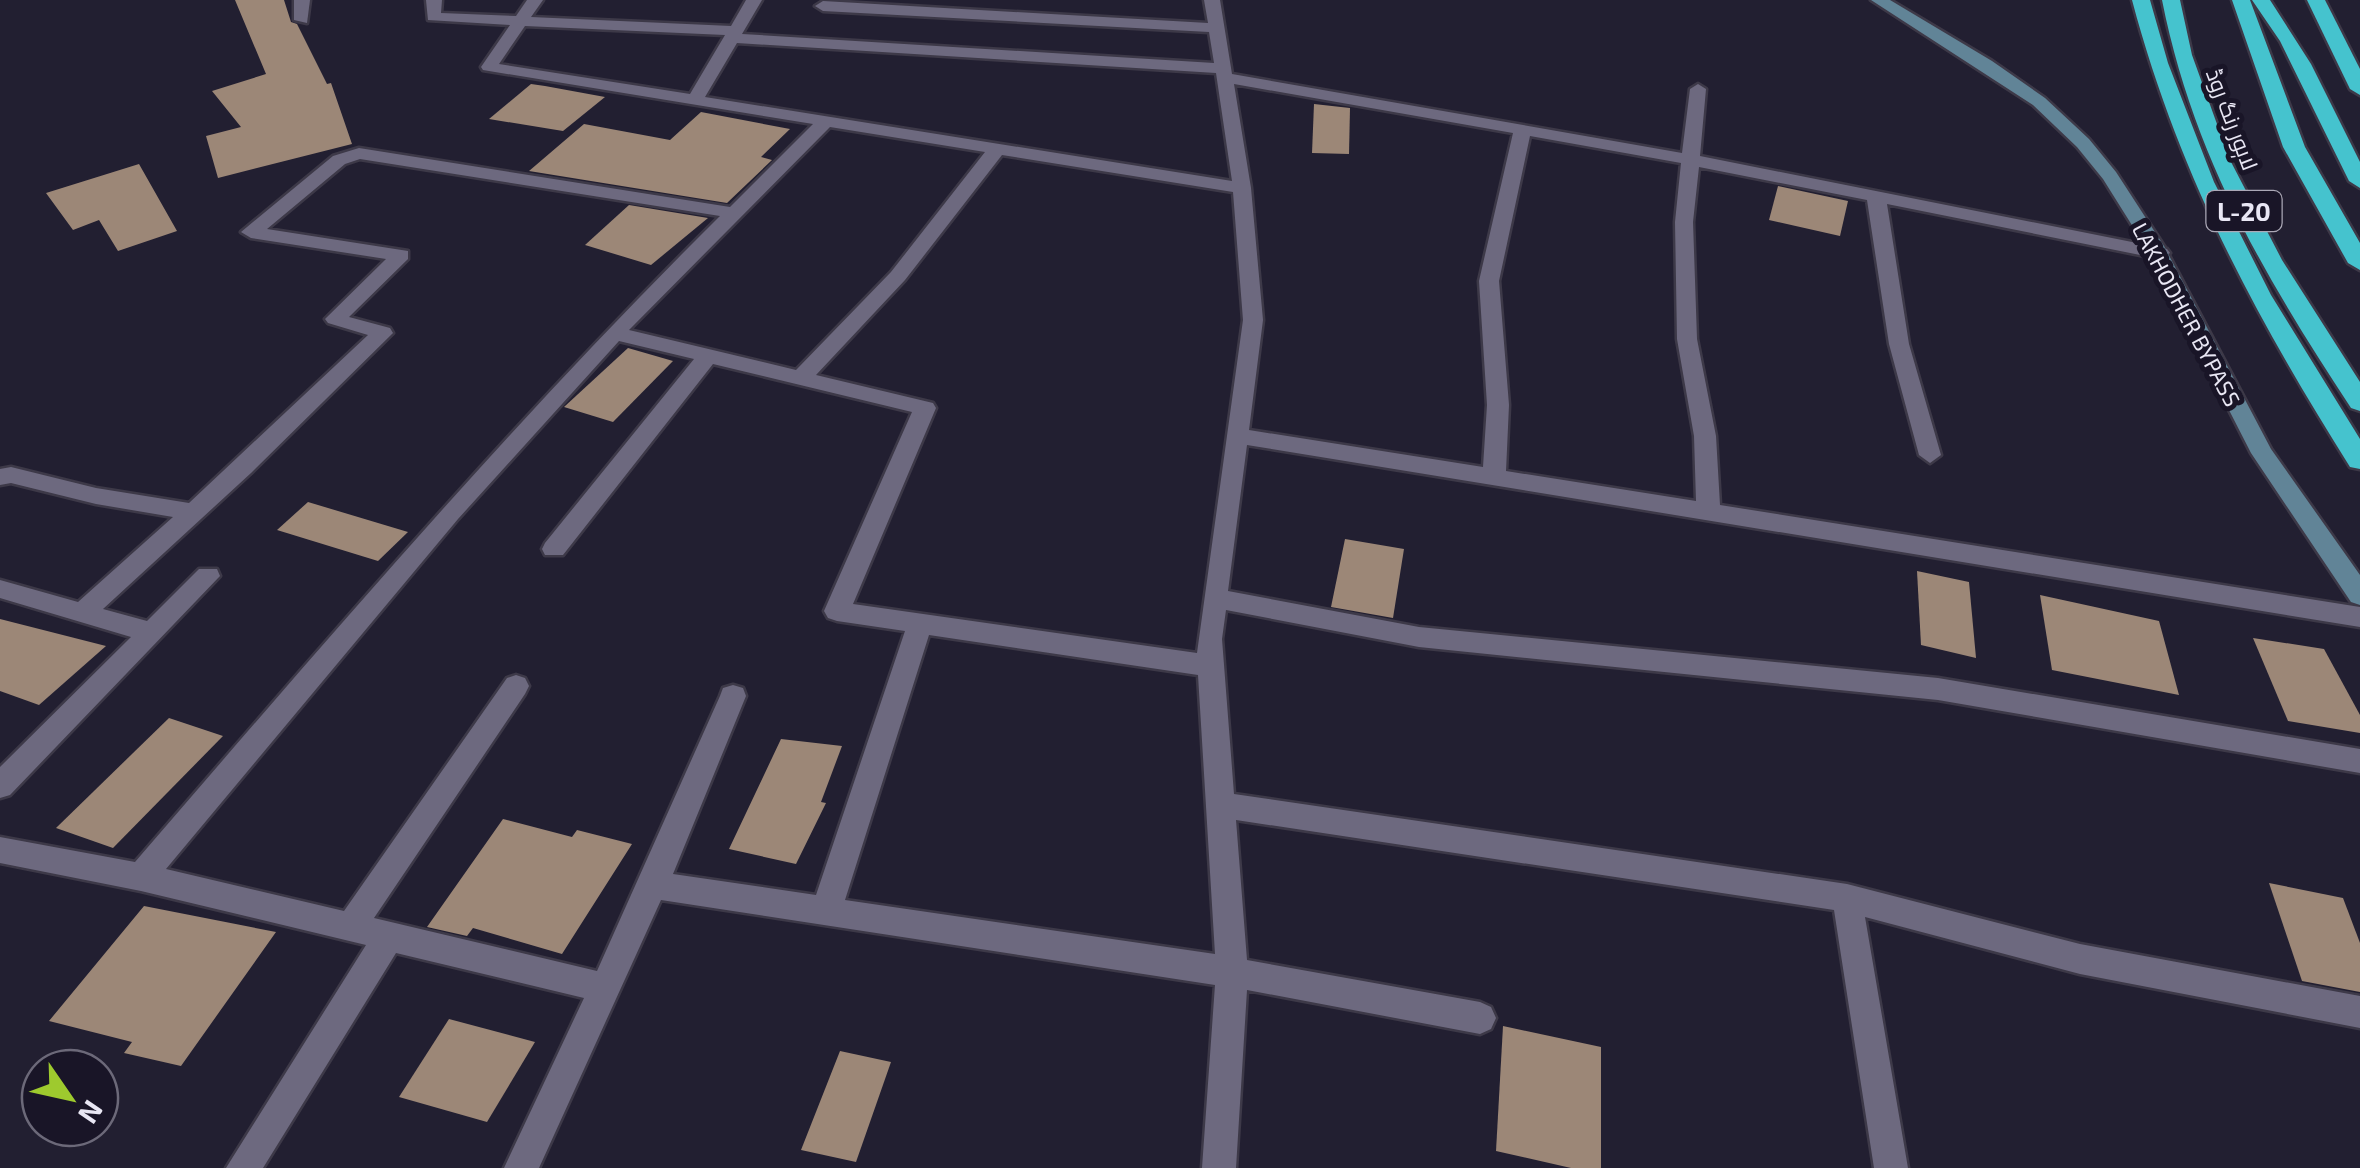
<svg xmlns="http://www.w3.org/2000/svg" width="2360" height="1168" font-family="'Exo 2',Cairo,sans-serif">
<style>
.building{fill:#9c8777}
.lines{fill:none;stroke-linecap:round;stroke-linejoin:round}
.street-casing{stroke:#3d3948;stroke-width:5}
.secondary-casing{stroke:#3d3948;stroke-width:5}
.highway-casing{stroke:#3d3948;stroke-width:5}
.street{fill:#6d697f;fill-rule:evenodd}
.secondary{fill:#618497;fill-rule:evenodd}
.highway{fill:#45c3ce;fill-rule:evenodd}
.labels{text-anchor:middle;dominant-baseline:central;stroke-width:10;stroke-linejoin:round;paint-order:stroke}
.far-street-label{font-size:22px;fill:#e9e7f4;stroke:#191527}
.shield{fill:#191527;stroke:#aba8b6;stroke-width:2.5}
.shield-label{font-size:25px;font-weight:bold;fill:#e9e7f4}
</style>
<rect width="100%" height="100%" fill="#221f31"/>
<g class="building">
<path d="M235,0H284L291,22L297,24L327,84L331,83L352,144L218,178L206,136L241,127L212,91L266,74Z"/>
<path d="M531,84L545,86L605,97L563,131L489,119Z"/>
<path d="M1314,104L1350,108L1349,154L1312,153Z"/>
<path d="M701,112L790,129L761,157L772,160L727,203L529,171L584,124L670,140Z"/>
<path d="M139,164L177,231L118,251L99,220L73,230L46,193Z"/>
<path d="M1778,186L1848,201L1840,236L1769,220Z"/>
<path d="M629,205L708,218L651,265L585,245Z"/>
<path d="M628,348L673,361L613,422L564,407Z"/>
<path d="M308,502L408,532L378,561L277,530Z"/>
<path d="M1345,539L1404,549L1393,618L1331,607Z"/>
<path d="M1917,571L1969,582L1976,658L1921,645Z"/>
<path d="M2040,595L2159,621L2179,695L2052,670Z"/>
<path d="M0,619L106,646L39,705L0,691Z"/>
<path d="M2253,638L2324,649L2360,715V733L2288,721Z"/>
<path d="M169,718L223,736L113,848L56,828Z"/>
<path d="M781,739L842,746L821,802L826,803L796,864L729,849Z"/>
<path d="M503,819L572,837L577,830L632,844L562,954L473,928L467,936L427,927Z"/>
<path d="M2269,883L2343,898L2360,943V992L2302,981Z"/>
<path d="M144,906L276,932L181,1066L124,1053L132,1042L49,1021Z"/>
<path d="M449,1019L535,1042L487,1122L399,1097Z"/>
<path d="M1503,1026L1601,1047V1168H1571L1496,1151Z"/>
<path d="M840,1051L891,1062L856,1162L801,1150Z"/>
</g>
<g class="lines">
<g class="street-casing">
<g id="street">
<path d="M294,0H310L307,23L294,20Z"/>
<path d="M426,0H442L441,13L516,16L527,0H543L531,17L731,26L746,0H762L742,34L1214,63L1209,32L823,11L815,6L823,1L1208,23L1204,0H1220L1232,74L1682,153L1690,89L1698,84L1706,89L1700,156L2167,249L2170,253L2160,259L1887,204L1909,344L1941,455L1930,463L1919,455L1889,344L1867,200L1699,167L1693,222L1697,339L1716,436L1720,505L2360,607V627L1247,445L1228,591L1419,627L1938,678L2360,749V773L1938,700L1419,647L1226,610L1222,639L1234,794L1847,884L2080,944L2360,996V1028L2080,974L1865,917L1908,1168H1874L1834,910L1236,820L1247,960L1480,1002L1491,1007L1496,1018L1491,1029L1480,1034L1247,990L1236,1168H1202L1215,985L661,900L539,1168H504L584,998L396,953L263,1168H226L366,945L141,891L0,863V837L135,862C325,642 513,421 720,216L360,159L345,164L267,229L408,251V259L349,317L390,328L393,333L251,473L103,609L147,621L199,569H217L220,576L10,795L0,798V767L131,637L0,598V580L78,602L173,517L96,504L11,483L0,485V469L11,467L96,488L189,503L368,335L328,323L325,319L386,259L251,238L241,232L333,156L359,148L730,207L813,124L483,70L481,67L510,25L428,20ZM525,26L725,35L690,94L499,64ZM737,43L1216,73L1232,181L705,97ZM1234,84L1513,133L1479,281L1487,405L1483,467L1249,430L1263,320L1251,188ZM830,127L985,152L891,272L796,370L629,330ZM1530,136L1681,163L1675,222L1677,339L1694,436L1696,501L1506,471L1509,405L1499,281ZM1002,155L1233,192L1243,320L1197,653L853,604L936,408L933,403L816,375L905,280ZM619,341L694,359L545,543L542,549L545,555H563L713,364L912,412L824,611L828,618L837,621L905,631L816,895L673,874L746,696L743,688L733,685L723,688L720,696L597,971L374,918L525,694L529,686L525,678L516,675L507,678L344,911L166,869L458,519ZM929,635L1198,675L1215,954L845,900Z"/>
</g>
</g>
<g class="secondary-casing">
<path id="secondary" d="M1871,0H1890L1992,61L2045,98L2089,139L2116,172L2164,246L2271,449L2360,575V605L2351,602L2251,453L2145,246L2103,179L2077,147L2033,105Z"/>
</g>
<g class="highway-casing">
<g id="highway">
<path d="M2132,0H2150L2168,63L2214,182L2271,295L2360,439V469L2350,467C2255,316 2178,173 2132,0Z"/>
<path d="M2162,0H2180L2192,55L2230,160L2282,260L2360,382V411L2351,408C2265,277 2193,156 2162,0Z"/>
<path d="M2232,0H2250L2305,147L2360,243V270L2348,263L2283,147Z"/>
<path d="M2252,0H2270L2311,64L2360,162V188L2349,181L2280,41Z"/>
<path d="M2307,0H2325L2360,69V95L2350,89Z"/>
</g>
</g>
<use href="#street" class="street"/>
<use href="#secondary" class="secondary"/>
<use href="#highway" class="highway"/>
</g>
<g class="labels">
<g class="far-street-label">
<text transform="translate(2233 119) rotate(69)">لاہور رنگ روڈ</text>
<text transform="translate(2187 314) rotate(62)">LAKHODHER BYPASS</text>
</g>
<rect class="shield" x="2206.5" y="191" width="75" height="40" rx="8"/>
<g class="shield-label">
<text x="2244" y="211">L-20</text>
</g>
</g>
<g transform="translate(70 1098) rotate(124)"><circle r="48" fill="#191527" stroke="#6c6979" stroke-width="2.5"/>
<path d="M0-8L18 38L0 25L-18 38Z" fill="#9eca2e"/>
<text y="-15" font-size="28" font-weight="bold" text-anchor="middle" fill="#e9e7f4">N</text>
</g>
</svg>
